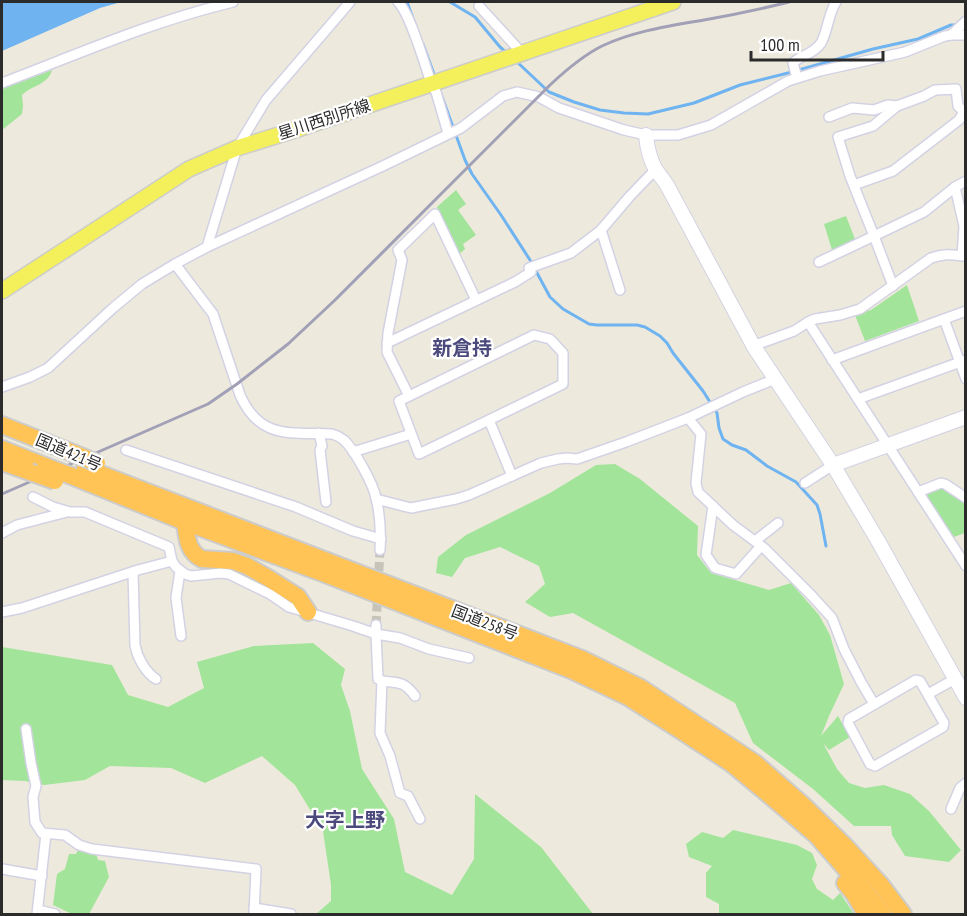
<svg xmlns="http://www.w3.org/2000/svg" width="967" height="916" font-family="'PT Sans Narrow','Noto Sans JP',sans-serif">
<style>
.green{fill:#a2e499}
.water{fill:#6fb3f1}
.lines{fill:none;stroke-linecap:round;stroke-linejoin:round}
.stream{stroke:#6fb3f1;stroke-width:3}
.street-tunnel{stroke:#c6c4b9;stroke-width:9;stroke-dasharray:9 4.5;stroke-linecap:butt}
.street-casing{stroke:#d3d2e4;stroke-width:12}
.secondary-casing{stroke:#d3d2e4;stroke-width:16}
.primary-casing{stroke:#ccc;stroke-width:18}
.highway-casing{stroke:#ccc;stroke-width:20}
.street{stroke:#fff;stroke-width:9}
.secondary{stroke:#fff;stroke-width:14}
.primary{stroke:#f3f05c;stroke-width:15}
.highway{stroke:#ffc356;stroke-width:16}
.rail{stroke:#a1a0b6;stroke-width:3}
.highway-bridge-casing{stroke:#ccc;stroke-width:20;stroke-linecap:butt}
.highway-bridge{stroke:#ffc356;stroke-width:16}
.labels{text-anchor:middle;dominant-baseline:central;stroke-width:4.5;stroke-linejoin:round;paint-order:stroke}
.street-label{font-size:16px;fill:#2b2b2b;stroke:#fff}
.quarter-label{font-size:20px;font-weight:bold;fill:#4c4a7d;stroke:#fff}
</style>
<rect width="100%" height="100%" fill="#edeadd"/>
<g class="green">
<path d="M52,70C48,85 32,85 22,95L23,106L22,114L2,130V89Z"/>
<path d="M456,190L466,204L458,210L476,235L463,244L465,249L457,256L437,207Z"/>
<path d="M846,216L855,239L832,250L824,224Z"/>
<path d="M907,285L919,321L865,341L855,315L871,310Z"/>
<path d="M615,464L640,479L698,526L697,555L711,573L769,590L791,583L819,615L830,635L844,684L829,716L821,736L838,716L850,737L829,750L823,743L837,769L849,783L865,788L884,785L910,794L929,811L961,850L949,862L905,856L892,835L891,826H854L813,789L753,743L735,703L573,613L550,617L525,602L545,584L539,566L500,547L465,558L452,577L436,573L438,557L466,535L550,493L596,465Z"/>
<path d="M941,488C947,490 958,499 965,503V533L951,538L926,499L928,493Z"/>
<path d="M313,643L345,669L341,685L350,711L362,769L394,819L405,872L452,895L474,859L475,794L541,847L593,914H316L331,901V885L323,831L295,785L262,756L205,783L171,768L110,766L85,780L44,785L25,781L2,780V647L112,665L128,695L168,707L204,688L197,662L254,646Z"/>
<path d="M733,830L797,845L812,853L817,865L812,879L817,889L833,900L840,893L854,914H719V904L706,897V873L712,866L689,857L686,844L702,832L723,838Z"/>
<path d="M79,848L96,853L98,860L105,861L109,877L89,914H72L53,905L57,874L65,869L69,854H76Z"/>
</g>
<path class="water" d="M2,2H121L100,8L2,51Z"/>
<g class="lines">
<g class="stream">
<path d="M407,2L418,32"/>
<path d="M450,2L475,17L500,47L507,53"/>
<path d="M423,44L435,77"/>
<path d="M516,61L549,92L574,102L600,110L624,113L648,114L694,103L740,85L788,73L873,49L918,39L951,25H958"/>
<path d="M441,94L465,160L472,174L501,215L530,260L550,297L563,309L589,324L597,325H637L645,327L660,336L667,343L673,353L703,391L717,413L719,428L723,439L732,445L746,450L767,466L796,482L817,505L820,514L826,546"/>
</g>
<path class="street-tunnel" d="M376,625L380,550"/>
<g class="street-casing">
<g id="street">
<path d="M398,2C410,13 425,65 431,83L436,92L448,133"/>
<path d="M479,6L521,52"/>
<path d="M951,35L966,21"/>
<path d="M797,78L793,63C801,55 814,54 821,43C828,31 828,14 836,2"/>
<path d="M2,83C78,54 153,21 233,2"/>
<path d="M829,117L852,108L874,110L888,105L897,106"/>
<path d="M854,185L893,171L959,120L964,112H966"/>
<path d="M601,230L620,290"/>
<path d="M207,247L237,148L266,100L350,2"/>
<path d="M819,262L874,236L850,176L838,137L873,126L897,106L924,96L935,90L956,89L958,106L964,112"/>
<path d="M175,264L213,314L240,395C260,440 290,432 332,434C336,435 340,437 344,440C355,451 373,483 376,498C380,514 381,533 380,550"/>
<path d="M529,268L571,253L601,230L630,196L656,169"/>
<path d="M893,286L874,236L924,212L955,187L966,181"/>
<path d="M944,319L966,379"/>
<path d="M808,322L966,566"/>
<path d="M534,335L550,339L563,353V384L419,454L399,401Z"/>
<path d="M387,343L515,282L531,272"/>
<path d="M754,347L761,343L794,331L808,322L815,319L840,315L860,309L931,258C943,254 950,254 962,256L964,226L955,187"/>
<path d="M832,360L966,311"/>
<path d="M2,387L30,377L48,368L113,308L142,284L175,264L207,247L385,165L461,128L503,96L517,92L539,97L559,108L624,130L646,135H678L711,125L788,81L820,71L905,52L945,36L951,35H966"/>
<path d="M409,396L387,352L388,333L402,260L398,250L435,214L476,300"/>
<path d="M858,399L966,360"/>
<path d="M688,418L701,434L696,483L698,492L733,525L764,548L812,596L832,618L844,649L861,682L874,704"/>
<path d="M489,420L512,476"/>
<path d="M319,433L322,446L320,450L326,502"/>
<path d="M126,450L296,507L353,531L381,539"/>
<path d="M353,452L411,434"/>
<path d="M805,483L833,465"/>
<path d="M918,492L941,483L945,484L966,498"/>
<path d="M33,497L53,507L70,512H85L169,547L172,561"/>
<path d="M376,499L411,508L456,499L469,495L541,463L558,459L567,458L577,459L626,442L688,418L743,392L775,379"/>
<path d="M713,506L706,555L715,568L736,574L761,546"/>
<path d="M2,533L17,525L67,512"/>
<path d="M755,541L778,523"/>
<path d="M180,571L176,598L181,636"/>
<path d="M133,572L135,645C137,657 145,672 156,679"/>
<path d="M2,612L22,608L138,570L172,561L176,567L185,574L191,576L221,573L229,574L270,594L289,607L353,626L376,634V625"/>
<path d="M916,680L920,681L944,723L943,727L875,766L870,764L848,723L849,719Z"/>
<path d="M382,681C399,683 404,681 415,696"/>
<path d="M928,694L955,679"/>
<path d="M26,729L31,763L36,786L33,797L35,822L42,833L65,835L79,845L92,849L256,869L254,914"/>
<path d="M951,809L960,788L966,783"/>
<path d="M420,819L408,796L400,793L390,756L380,733L382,681L378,679L376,634L400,638L429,649L469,658"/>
<path d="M2,869L42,876"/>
<path d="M254,908L291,914"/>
<path d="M38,910L55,914"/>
<path d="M37,914L46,834"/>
</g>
</g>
<g class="secondary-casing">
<g id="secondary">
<path d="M646,135C647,146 650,160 656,170C660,176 665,181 668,187L754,347L833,465L877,539L966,698"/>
<path d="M833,465L966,417"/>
</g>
</g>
<g class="primary-casing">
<path id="primary" d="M2,291L189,169L237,148L298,129L673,2"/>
</g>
<g class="highway-casing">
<g id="highway">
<path d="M2,425L73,453"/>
<path d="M2,449L45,466"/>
<path d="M2,462L30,472"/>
<path d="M85,468L582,659L641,688L755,763L803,805L846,847L881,885L903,914"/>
<path d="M69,475L185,522L325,574L571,670L628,697L680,730L732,764L774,799L817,836L869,896L883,914"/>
<path d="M185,522C187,537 187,551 202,559L233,561L247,566L268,578L298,597L308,612"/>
<path d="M845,883L854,894L866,914"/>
</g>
</g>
<use href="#street" class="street"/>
<use href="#secondary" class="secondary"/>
<use href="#primary" class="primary"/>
<use href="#highway" class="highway"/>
<path class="rail" d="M2,494L208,404L237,384L288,344L334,301L550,85C566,70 582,56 602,46C634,31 669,26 704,20C732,15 761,9 789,2"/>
<g class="highway-bridge-casing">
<g id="highway-bridge">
<path d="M73,453L97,463"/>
<path d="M45,466L69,475"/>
<path d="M30,472L55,481"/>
</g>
</g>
<use href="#highway-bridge" class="highway-bridge"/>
</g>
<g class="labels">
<g class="street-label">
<text transform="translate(324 119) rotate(-18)">星川西別所線</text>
<text transform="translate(69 452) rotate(23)">国道421号</text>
<text transform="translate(485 622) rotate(21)">国道258号</text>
</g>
<g class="quarter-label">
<text x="462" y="348">新倉持</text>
<text x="345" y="820">大字上野</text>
</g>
</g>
<rect width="967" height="916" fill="none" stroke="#2b2b2b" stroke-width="6"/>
<path d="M751 51v9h132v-9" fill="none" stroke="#2b2b2b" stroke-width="3"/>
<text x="760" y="51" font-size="18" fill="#2b2b2b" stroke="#ffffff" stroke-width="4.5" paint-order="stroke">100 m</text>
</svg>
